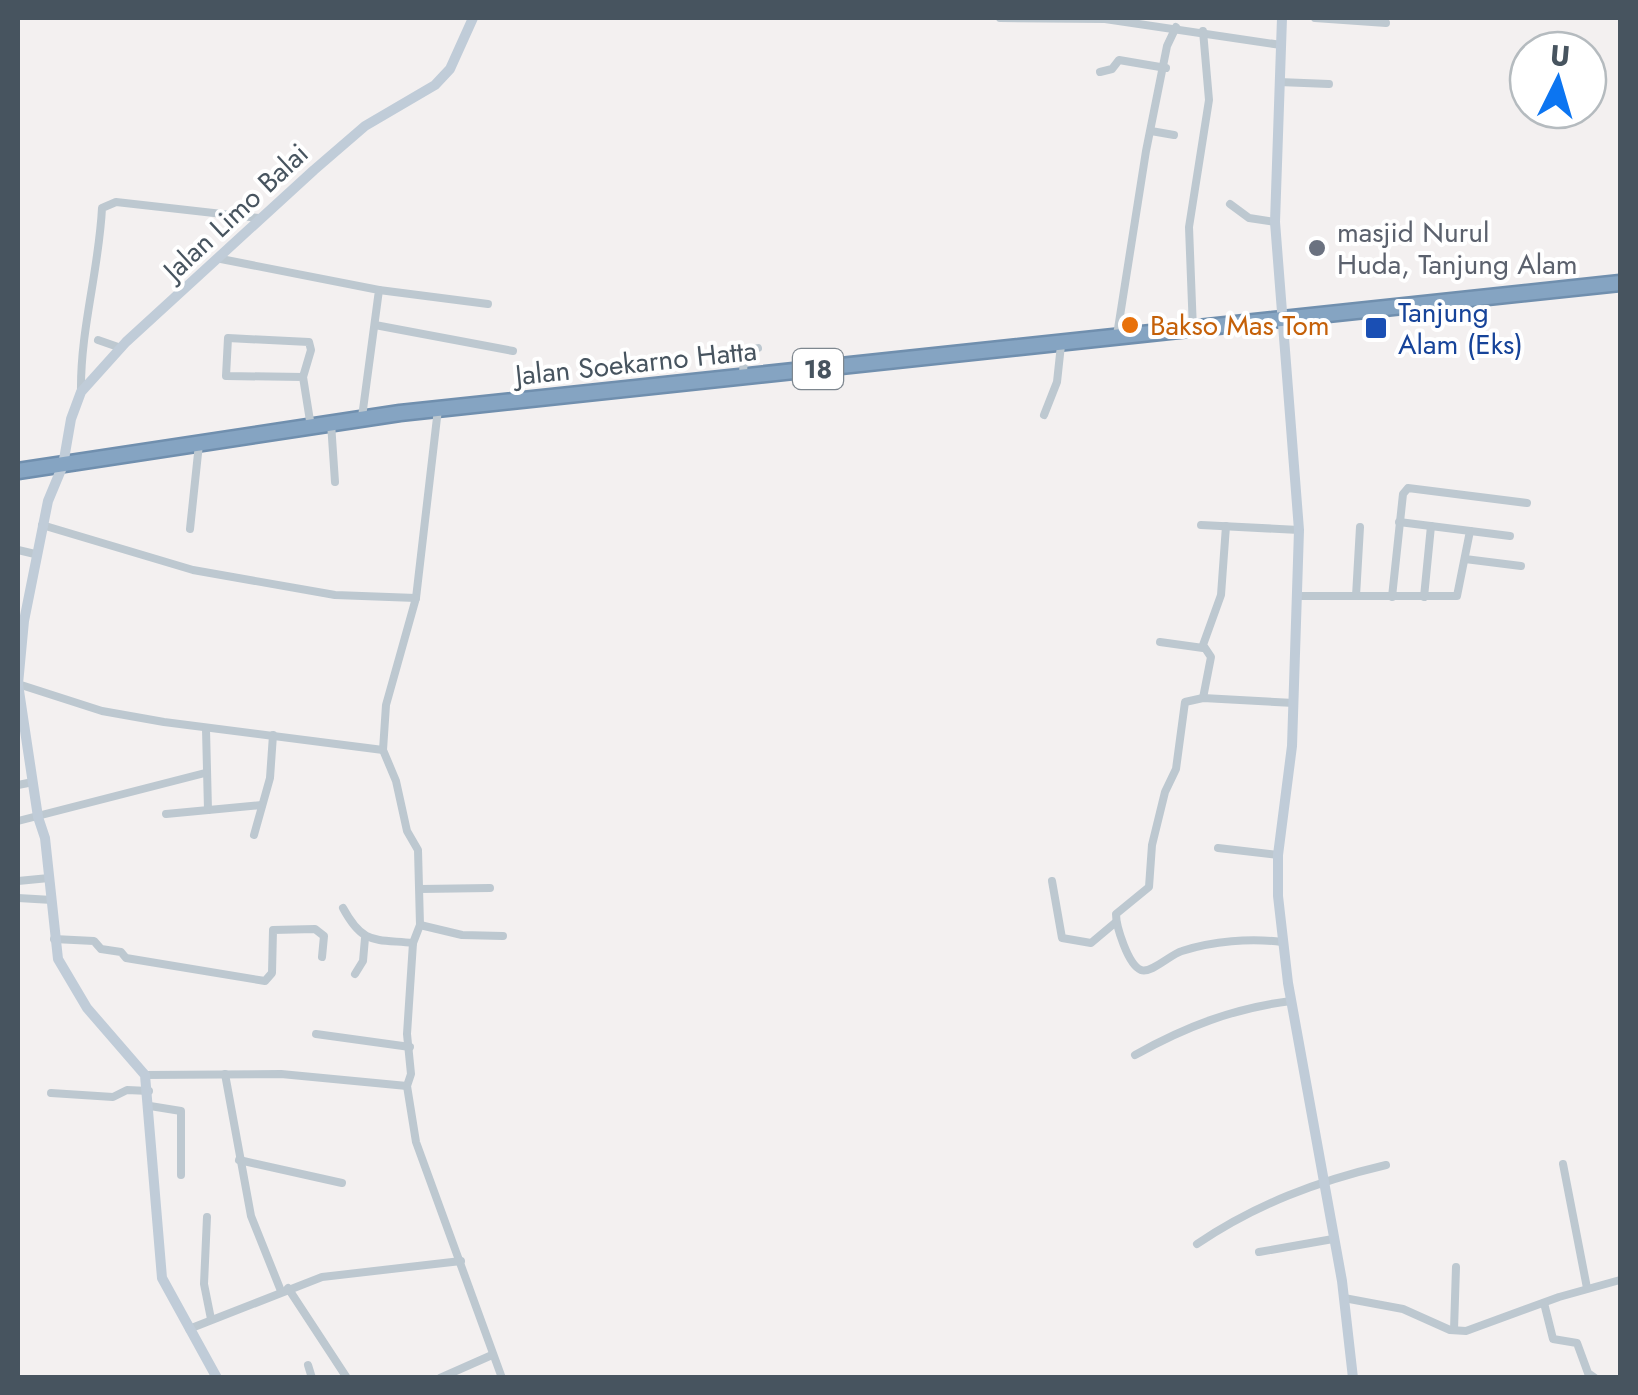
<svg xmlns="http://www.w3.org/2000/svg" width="1638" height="1395" font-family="Jost,sans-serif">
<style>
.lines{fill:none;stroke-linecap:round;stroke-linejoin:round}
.highway-casing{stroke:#708fae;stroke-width:19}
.street{stroke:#bdc8d0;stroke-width:8}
.secondary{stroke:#c0ccd8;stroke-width:10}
.highway{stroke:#85a4c2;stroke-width:14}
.worship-dot{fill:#6b7280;stroke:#fff;stroke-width:4}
.food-dot{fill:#e8710a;stroke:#fff;stroke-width:4}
.transit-dot{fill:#1a4fb4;stroke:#fff;stroke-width:4}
.labels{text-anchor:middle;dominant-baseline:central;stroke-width:8;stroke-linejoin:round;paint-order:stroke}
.shield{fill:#fff;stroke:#7e878f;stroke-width:2.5}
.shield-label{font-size:25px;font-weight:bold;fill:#47545f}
.street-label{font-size:28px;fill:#47545f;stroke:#fff}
.worship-label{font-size:28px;fill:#5b616d;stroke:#fff;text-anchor:start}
.transit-label{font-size:28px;fill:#164399;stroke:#fff;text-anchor:start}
.food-label{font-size:28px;fill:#c56008;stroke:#fff;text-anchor:start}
</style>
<rect width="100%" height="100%" fill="#f3f0f0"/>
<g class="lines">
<g class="highway-casing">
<path id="highway" d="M18,471L400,413L1620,283"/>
</g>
<g class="street">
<path d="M1000,18L1105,19L1281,45"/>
<path d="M1315,18L1386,23"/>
<path d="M1100,72L1112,69L1119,60L1166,68"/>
<path d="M1279,82L1329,84"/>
<path d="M1151,131L1174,135"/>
<path d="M1230,204L1249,218L1275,222"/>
<path d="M221,259L379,290L362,417"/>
<path d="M379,290L488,304"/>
<path d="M375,325L513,351"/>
<path d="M1193,330L1189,227L1209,100L1203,31"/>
<path d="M1117,335L1146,151L1167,46L1176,27"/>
<path d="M98,340L121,348"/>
<path d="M743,376L744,352L758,348"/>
<path d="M303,377L226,376L228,338L309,342L311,350L303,377L311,427"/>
<path d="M81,392C80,330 99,270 102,208L116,202L259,218"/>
<path d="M438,409L416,598L386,705L383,750L396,781L407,831L418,850L420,925L413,943L407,1034L411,1074L407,1086L416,1142L502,1378"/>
<path d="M1044,415L1057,382L1061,345"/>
<path d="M331,423L335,482"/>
<path d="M1399,522L1510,536"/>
<path d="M42,525L193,570L335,595L416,598"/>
<path d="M1201,525L1299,530"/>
<path d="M190,529L199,444"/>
<path d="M18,550L35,554"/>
<path d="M1465,559L1521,566"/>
<path d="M1296,596H1457L1470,531"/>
<path d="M1356,596L1360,527"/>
<path d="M1392,597L1403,494L1408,488L1527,503"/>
<path d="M1424,597L1431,526"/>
<path d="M1160,642L1203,648"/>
<path d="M18,684L102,711L164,722L383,750"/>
<path d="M1203,698L1211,657L1203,645L1221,595L1226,526"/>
<path d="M206,729L208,810"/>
<path d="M18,785L33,782"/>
<path d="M166,814L262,805"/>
<path d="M18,821L205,773"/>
<path d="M254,835L270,778L273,735"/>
<path d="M1218,848L1278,855"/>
<path d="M18,881L49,878"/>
<path d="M1052,881L1062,938L1091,943L1116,922"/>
<path d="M420,889L490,888"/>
<path d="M18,898L52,900"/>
<path d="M343,908C363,945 374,939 413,943"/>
<path d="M420,925L462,935L503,936"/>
<path d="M54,939L94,941L101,949L121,952L126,958L265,981L272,973L273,930L315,929L324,936L322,957"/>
<path d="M1282,942C1250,938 1213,941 1182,951C1171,954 1151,974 1141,970C1128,965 1116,926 1116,914L1149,887L1152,845L1165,792L1176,769L1185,702L1203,698L1294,703"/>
<path d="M355,974L363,961L365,938"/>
<path d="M316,1034L410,1047"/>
<path d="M1135,1055C1185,1027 1234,1008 1291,1001"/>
<path d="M225,1074L251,1216L281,1291"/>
<path d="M145,1075L281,1074L407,1086"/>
<path d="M51,1093L113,1097L127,1090L149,1091"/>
<path d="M150,1106L181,1111V1175"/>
<path d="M239,1160L342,1183"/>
<path d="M1563,1164L1587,1288"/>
<path d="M207,1217L204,1284L211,1319"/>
<path d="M1197,1244C1256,1204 1318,1181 1386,1165"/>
<path d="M1259,1252L1333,1239"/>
<path d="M288,1288L347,1378"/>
<path d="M1344,1298L1403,1309L1450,1330L1466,1331L1559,1297L1620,1280"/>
<path d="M1544,1303L1553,1339L1577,1343L1588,1373L1595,1378"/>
<path d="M189,1329L322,1277L461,1261"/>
<path d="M1454,1330L1456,1267"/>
<path d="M308,1365L312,1378"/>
<path d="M440,1378L492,1355"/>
</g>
<g class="secondary">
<path d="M1282,18L1275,222L1299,530L1292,746L1278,855V896L1288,983L1342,1281L1353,1378"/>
<path d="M217,1378L162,1278L145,1075L87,1008L58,959L45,838L38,817L18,684L24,621L48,501L63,465L71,419L81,392L126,342L314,170L365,126L435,85L450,69L473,18"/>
</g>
<use href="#highway" class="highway"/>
</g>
<circle class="worship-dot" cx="1317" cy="248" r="10"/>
<circle class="food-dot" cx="1130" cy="325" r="10"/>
<rect class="transit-dot" x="1364" y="316" width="24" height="24" rx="5"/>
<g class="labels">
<rect class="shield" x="793" y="349" width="50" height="40" rx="8"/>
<g class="shield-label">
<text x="818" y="369">18</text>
</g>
<g class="street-label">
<text transform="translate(236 212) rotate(-43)">Jalan Limo Balai</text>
<text transform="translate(636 363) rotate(-6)">Jalan Soekarno Hatta</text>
</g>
<g class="worship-label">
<text x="1337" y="232">masjid Nurul<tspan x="1337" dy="32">Huda, Tanjung Alam</tspan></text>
</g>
<g class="transit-label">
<text x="1398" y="312">Tanjung<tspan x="1398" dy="32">Alam (Eks)</tspan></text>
</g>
<g class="food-label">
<text x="1150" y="325">Bakso Mas Tom</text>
</g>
</g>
<rect width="1638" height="1395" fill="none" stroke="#47545f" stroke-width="40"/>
<g transform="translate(1558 80) rotate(5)"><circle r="48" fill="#ffffff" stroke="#b5bbbf" stroke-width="2.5"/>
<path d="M0-8L18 38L0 25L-18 38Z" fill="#0c75f1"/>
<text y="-15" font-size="28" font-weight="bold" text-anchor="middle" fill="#47545f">U</text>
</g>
</svg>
